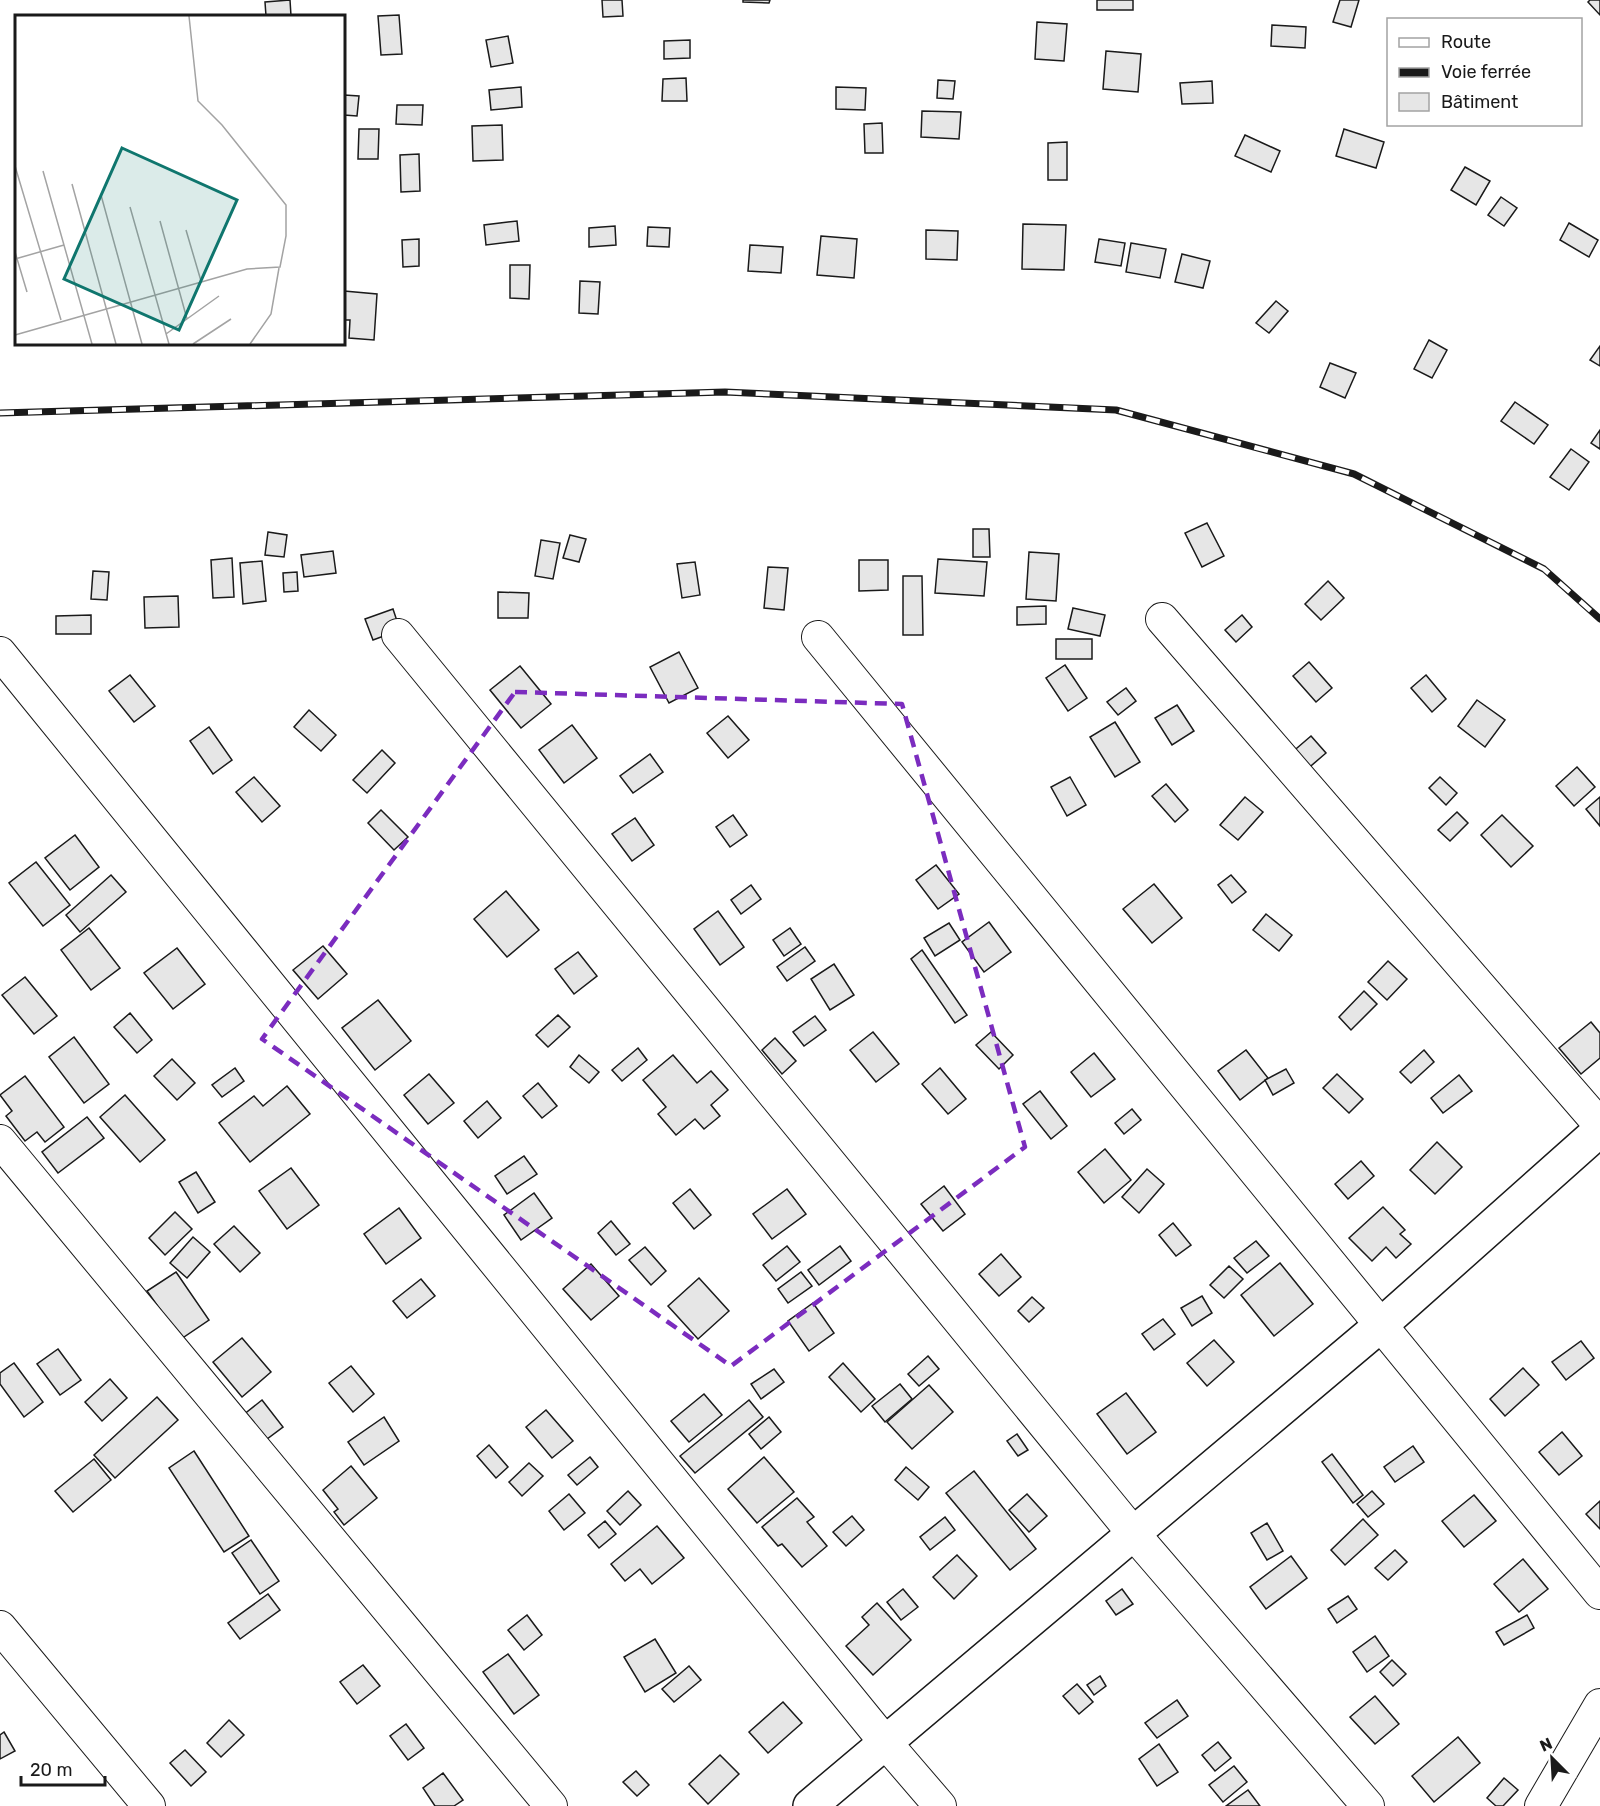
<svg xmlns="http://www.w3.org/2000/svg" width="1600" height="1806" font-family="Rubik,sans-serif">
<style>
.building{fill:#e6e6e6;stroke:#1a1a1a;stroke-width:1.5}
.lines{fill:none;stroke-linecap:round;stroke-linejoin:round}
.minor-casing{stroke:#1a1a1a;stroke-width:34}
.highway-casing{stroke:#1a1a1a;stroke-width:36}
.minor{stroke:#fff;stroke-width:32}
.highway{stroke:#fff;stroke-width:33}
.rail-casing{stroke:#1a1a1a;stroke-width:7}
.rail{stroke:#fff;stroke-width:4.5;stroke-dasharray:14;stroke-linecap:butt}
.marked{fill:none;stroke:#7b2cbf;stroke-width:4.5;stroke-dasharray:12 8;stroke-linejoin:round}
.inset-road{fill:none;stroke:#a3a3a3;stroke-width:1.5}
.view{fill:#0f766e;fill-opacity:0.15;stroke:#0f766e;stroke-width:3}
.inset-edge{fill:none;stroke:#1a1a1a;stroke-width:3}
</style>
<rect width="100%" height="100%" fill="#fff"/>
<g class="building">
<path d="M290,0L291,16H266L265,2Z"/>
<path d="M602,0H622L623,16L603,17Z"/>
<path d="M743,0H770L769,3L743,2Z"/>
<rect x="1097" y="0" width="36" height="10"/>
<path d="M1340,0H1359L1351,27L1333,22Z"/>
<path d="M1590,0H1600V15L1588,2Z"/>
<path d="M399,15L402,54L381,55L378,16Z"/>
<path d="M1037,22L1067,24L1064,61L1035,59Z"/>
<path d="M1272,25L1306,27L1305,48L1271,46Z"/>
<path d="M508,36L513,63L491,67L486,40Z"/>
<path d="M690,40V58L664,59V41Z"/>
<path d="M1106,51L1141,54L1138,92L1103,89Z"/>
<path d="M686,78L687,101H662L663,79Z"/>
<path d="M938,80L955,81L953,99L937,98Z"/>
<path d="M1212,81L1213,103L1182,104L1180,83Z"/>
<path d="M521,87L522,107L491,110L489,90Z"/>
<path d="M836,87L866,88L865,110L836,109Z"/>
<path d="M344,95L359,96L357,116L344,115Z"/>
<path d="M397,105H423L422,125L396,124Z"/>
<path d="M922,111L961,112L959,139L921,137Z"/>
<path d="M882,123L883,153H865L864,124Z"/>
<path d="M502,125L503,160L473,161L472,126Z"/>
<path d="M359,129H379L378,159H358Z"/>
<path d="M1344,129L1384,142L1376,168L1336,156Z"/>
<path d="M1245,135L1280,151L1271,172L1235,156Z"/>
<path d="M1067,142V180H1048V143Z"/>
<path d="M419,154L420,191L401,192L400,155Z"/>
<path d="M1465,167L1490,181L1476,205L1451,190Z"/>
<path d="M1501,197L1517,208L1504,226L1488,215Z"/>
<path d="M517,221L519,241L486,245L484,225Z"/>
<path d="M1569,223L1598,240L1589,257L1560,240Z"/>
<path d="M1023,224L1066,225L1064,270L1022,269Z"/>
<path d="M615,226L616,245L589,247V228Z"/>
<path d="M648,227L670,228L669,247L647,246Z"/>
<path d="M926,230L958,231L957,260L926,259Z"/>
<path d="M821,236L857,239L854,278L817,275Z"/>
<path d="M419,239V266L403,267L402,240Z"/>
<path d="M1099,239L1125,243L1121,266L1095,262Z"/>
<path d="M1131,243L1166,249L1160,278L1126,272Z"/>
<path d="M750,245L783,247L781,273L748,271Z"/>
<path d="M1182,254L1210,261L1203,288L1175,282Z"/>
<path d="M510,265H530L529,299L510,298Z"/>
<path d="M580,281L600,282L598,314L579,313Z"/>
<path d="M344,291L377,294L374,340L349,338L350,320H344Z"/>
<path d="M1276,301L1288,311L1269,333L1256,323Z"/>
<path d="M1429,340L1447,350L1432,378L1414,369Z"/>
<path d="M1600,346V366L1590,360Z"/>
<path d="M1330,363L1356,373L1345,398L1320,387Z"/>
<path d="M1515,402L1548,425L1534,444L1501,421Z"/>
<path d="M1600,430V449L1591,443Z"/>
<path d="M1571,449L1589,462L1569,490L1550,477Z"/>
<path d="M1207,523L1224,556L1202,567L1185,533Z"/>
<path d="M973,529H989L990,557H973Z"/>
<path d="M268,532L287,535L284,557L265,555Z"/>
<path d="M570,535L586,539L579,562L563,558Z"/>
<path d="M541,540L560,543L553,579L535,576Z"/>
<path d="M333,551L336,573L304,577L301,555Z"/>
<path d="M1029,552L1059,554L1056,601L1026,599Z"/>
<path d="M232,558L234,597L213,598L211,560Z"/>
<path d="M938,559L987,562L984,596L935,593Z"/>
<path d="M859,560H888V590L859,591Z"/>
<path d="M262,561L266,601L243,604L240,563Z"/>
<path d="M695,562L700,595L682,598L677,564Z"/>
<path d="M768,567L788,568L784,610L764,608Z"/>
<path d="M93,571L109,572L107,600L91,599Z"/>
<path d="M297,572L298,591L284,592L283,573Z"/>
<path d="M903,576H922L923,635H903Z"/>
<path d="M1328,581L1344,598L1321,620L1305,604Z"/>
<path d="M498,592L529,593L528,618H498Z"/>
<path d="M178,596L179,627L145,628L144,597Z"/>
<path d="M1046,606V624L1017,625V607Z"/>
<path d="M1073,608L1105,615L1100,636L1068,629Z"/>
<path d="M393,609L400,630L373,640L365,619Z"/>
<path d="M91,615V634H56V616Z"/>
<path d="M1242,615L1252,627L1236,642L1225,630Z"/>
<rect x="1056" y="639" width="36" height="20"/>
<path d="M679,652L698,688L669,703L650,667Z"/>
<path d="M1309,662L1332,688L1316,702L1293,676Z"/>
<path d="M1065,665L1087,698L1068,711L1046,678Z"/>
<path d="M520,666L551,704L521,728L490,690Z"/>
<path d="M130,675L155,706L134,722L109,691Z"/>
<path d="M1426,675L1446,699L1432,712L1411,688Z"/>
<path d="M1126,688L1136,701L1118,715L1107,702Z"/>
<path d="M1477,700L1505,720L1485,747L1458,726Z"/>
<path d="M1177,705L1194,731L1172,745L1155,718Z"/>
<path d="M309,710L336,735L321,751L294,727Z"/>
<path d="M728,716L749,740L728,758L707,733Z"/>
<path d="M1115,722L1140,762L1115,777L1090,737Z"/>
<path d="M572,725L597,758L564,783L539,750Z"/>
<path d="M209,727L232,760L213,774L190,741Z"/>
<path d="M1311,736L1326,753L1305,771L1290,754Z"/>
<path d="M382,750L395,763L367,793L353,780Z"/>
<path d="M650,754L663,772L633,793L620,776Z"/>
<path d="M1577,767L1595,787L1574,806L1556,786Z"/>
<path d="M254,777L280,806L262,822L236,792Z"/>
<path d="M1070,777L1086,805L1067,816L1051,787Z"/>
<path d="M1440,777L1457,793L1446,805L1429,788Z"/>
<path d="M1166,784L1188,810L1175,822L1152,796Z"/>
<path d="M1245,797L1263,812L1238,840L1220,825Z"/>
<path d="M1600,797V826L1586,809Z"/>
<path d="M381,810L408,837L394,850L368,823Z"/>
<path d="M1457,812L1468,823L1450,841L1438,830Z"/>
<path d="M733,815L747,835L730,847L716,827Z"/>
<path d="M1502,815L1533,846L1511,867L1481,835Z"/>
<path d="M635,818L654,845L632,861L612,834Z"/>
<path d="M75,835L99,867L70,890L45,858Z"/>
<path d="M36,862L70,905L43,926L9,883Z"/>
<path d="M936,865L959,894L938,909L916,880Z"/>
<path d="M111,875L126,892L80,932L66,915Z"/>
<path d="M1231,875L1246,892L1232,903L1218,885Z"/>
<path d="M1154,884L1182,918L1152,943L1123,909Z"/>
<path d="M751,885L761,899L741,914L731,900Z"/>
<path d="M506,891L539,930L507,957L474,919Z"/>
<path d="M718,911L744,947L720,965L694,929Z"/>
<path d="M1266,914L1292,935L1279,951L1253,930Z"/>
<path d="M989,922L1011,952L984,972L962,942Z"/>
<path d="M949,923L960,940L935,956L924,938Z"/>
<path d="M89,928L120,968L91,990L61,950Z"/>
<path d="M790,928L801,944L784,956L773,940Z"/>
<path d="M323,946L347,974L318,999L293,970Z"/>
<path d="M805,947L815,961L787,981L777,967Z"/>
<path d="M177,948L205,984L173,1009L144,973Z"/>
<path d="M922,950L967,1015L955,1023L911,959Z"/>
<path d="M578,952L597,976L574,994L555,969Z"/>
<path d="M1388,961L1407,979L1387,1000L1368,982Z"/>
<path d="M834,964L854,995L830,1010L811,979Z"/>
<path d="M25,977L57,1016L34,1034L2,995Z"/>
<path d="M1364,991L1377,1004L1351,1030L1339,1017Z"/>
<path d="M378,1000L411,1041L375,1070L342,1028Z"/>
<path d="M130,1013L152,1040L137,1053L114,1027Z"/>
<path d="M558,1015L570,1027L548,1047L536,1035Z"/>
<path d="M815,1016L826,1030L804,1046L793,1032Z"/>
<path d="M1591,1022L1600,1033V1058L1581,1074L1559,1048Z"/>
<path d="M873,1032L899,1064L876,1082L850,1050Z"/>
<path d="M991,1032L1013,1055L999,1069L976,1045Z"/>
<path d="M74,1037L109,1084L84,1103L49,1057Z"/>
<path d="M775,1038L796,1061L782,1074L762,1050Z"/>
<path d="M638,1048L647,1060L622,1081L612,1070Z"/>
<path d="M1246,1050L1268,1078L1240,1100L1218,1071Z"/>
<path d="M1424,1050L1434,1062L1411,1083L1400,1072Z"/>
<path d="M1094,1053L1115,1079L1091,1097L1071,1072Z"/>
<path d="M579,1055L599,1072L589,1083L570,1067Z"/>
<path d="M673,1055L697,1083L711,1071L728,1090L711,1105L720,1116L704,1129L695,1119L676,1135L658,1114L666,1107L643,1080Z"/>
<path d="M172,1059L195,1083L177,1100L154,1076Z"/>
<path d="M235,1068L244,1081L222,1097L212,1085Z"/>
<path d="M940,1068L966,1099L948,1114L922,1084Z"/>
<path d="M1286,1069L1294,1083L1273,1095L1265,1080Z"/>
<path d="M429,1074L454,1103L428,1124L404,1095Z"/>
<path d="M1337,1074L1363,1099L1349,1113L1323,1088Z"/>
<path d="M1459,1075L1472,1091L1443,1113L1431,1098Z"/>
<path d="M25,1076L64,1127L45,1142L37,1132L25,1141L6,1116L12,1111L0,1095Z"/>
<path d="M538,1083L557,1106L542,1118L523,1096Z"/>
<path d="M287,1086L310,1114L250,1162L219,1123L254,1096L263,1106Z"/>
<path d="M1040,1091L1067,1126L1051,1139L1023,1104Z"/>
<path d="M125,1095L165,1140L140,1162L100,1117Z"/>
<path d="M487,1101L501,1118L478,1138L464,1121Z"/>
<path d="M1132,1109L1141,1120L1124,1134L1115,1123Z"/>
<path d="M87,1117L104,1138L58,1173L42,1152Z"/>
<path d="M1437,1142L1462,1167L1435,1194L1410,1170Z"/>
<path d="M1105,1149L1131,1180L1104,1203L1078,1172Z"/>
<path d="M524,1156L537,1174L507,1194L495,1176Z"/>
<path d="M1361,1161L1374,1176L1348,1199L1335,1184Z"/>
<path d="M291,1168L319,1205L287,1229L259,1191Z"/>
<path d="M1147,1169L1164,1184L1139,1213L1122,1197Z"/>
<path d="M196,1172L215,1202L198,1213L179,1182Z"/>
<path d="M944,1186L965,1214L943,1231L921,1204Z"/>
<path d="M690,1189L711,1215L694,1229L673,1203Z"/>
<path d="M787,1189L806,1214L772,1239L753,1214Z"/>
<path d="M534,1193L552,1218L521,1240L504,1215Z"/>
<path d="M1383,1207L1405,1230L1400,1234L1411,1244L1396,1258L1386,1247L1372,1261L1349,1238Z"/>
<path d="M399,1208L421,1238L386,1264L364,1234Z"/>
<path d="M175,1212L192,1229L165,1255L149,1238Z"/>
<path d="M611,1221L630,1244L616,1255L598,1233Z"/>
<path d="M1173,1223L1191,1245L1176,1256L1159,1235Z"/>
<path d="M234,1226L260,1253L240,1272L214,1244Z"/>
<path d="M193,1237L210,1252L187,1278L170,1263Z"/>
<path d="M1256,1241L1269,1256L1247,1273L1234,1258Z"/>
<path d="M787,1246L800,1262L776,1281L763,1265Z"/>
<path d="M840,1246L851,1261L819,1285L808,1270Z"/>
<path d="M645,1247L666,1271L651,1285L629,1260Z"/>
<path d="M1001,1254L1021,1277L999,1296L979,1274Z"/>
<path d="M1280,1263L1313,1304L1274,1336L1241,1295Z"/>
<path d="M591,1264L619,1296L591,1320L563,1289Z"/>
<path d="M1229,1266L1243,1279L1224,1298L1210,1285Z"/>
<path d="M176,1272L209,1320L181,1339L147,1291Z"/>
<path d="M801,1272L812,1286L788,1303L778,1289Z"/>
<path d="M699,1278L729,1311L698,1339L668,1306Z"/>
<path d="M421,1279L435,1296L407,1318L393,1301Z"/>
<path d="M1202,1296L1212,1313L1192,1326L1181,1308Z"/>
<path d="M1032,1297L1044,1308L1029,1322L1018,1311Z"/>
<path d="M813,1303L834,1333L809,1351L788,1321Z"/>
<path d="M1163,1319L1175,1334L1154,1350L1142,1334Z"/>
<path d="M242,1338L271,1372L242,1397L213,1362Z"/>
<path d="M1214,1340L1234,1362L1207,1386L1187,1363Z"/>
<path d="M1581,1341L1594,1358L1566,1380L1552,1362Z"/>
<path d="M58,1349L81,1380L60,1395L37,1364Z"/>
<path d="M928,1356L939,1369L919,1386L908,1374Z"/>
<path d="M14,1363L43,1402L24,1417L0,1384V1373Z"/>
<path d="M843,1363L875,1399L861,1412L829,1377Z"/>
<path d="M351,1366L374,1394L353,1412L329,1383Z"/>
<path d="M1523,1368L1539,1385L1505,1416L1490,1399Z"/>
<path d="M774,1369L784,1382L761,1399L751,1384Z"/>
<path d="M110,1379L127,1398L102,1421L85,1402Z"/>
<path d="M900,1384L912,1399L885,1422L872,1406Z"/>
<path d="M929,1385L953,1412L912,1449L887,1422Z"/>
<path d="M1126,1393L1156,1432L1127,1454L1097,1414Z"/>
<path d="M704,1394L722,1415L689,1442L671,1421Z"/>
<path d="M157,1397L178,1420L115,1478L94,1455Z"/>
<path d="M262,1400L283,1427L259,1445L238,1419Z"/>
<path d="M749,1400L763,1417L695,1473L680,1456Z"/>
<path d="M546,1410L573,1441L552,1458L526,1427Z"/>
<path d="M384,1417L399,1441L364,1465L348,1442Z"/>
<path d="M769,1417L781,1432L761,1449L749,1434Z"/>
<path d="M1562,1432L1582,1456L1559,1475L1539,1452Z"/>
<path d="M1017,1434L1028,1450L1018,1456L1007,1441Z"/>
<path d="M489,1445L508,1467L496,1478L477,1456Z"/>
<path d="M1413,1446L1424,1462L1395,1482L1384,1467Z"/>
<path d="M194,1451L249,1536L224,1552L169,1468Z"/>
<path d="M1332,1454L1363,1495L1353,1503L1322,1462Z"/>
<path d="M590,1457L598,1467L577,1485L568,1475Z"/>
<path d="M764,1457L794,1492L757,1523L728,1489Z"/>
<path d="M94,1459L111,1480L73,1512L55,1491Z"/>
<path d="M529,1463L543,1476L522,1496L509,1482Z"/>
<path d="M351,1466L377,1498L344,1525L334,1512L338,1509L323,1490Z"/>
<path d="M906,1467L929,1487L918,1500L895,1480Z"/>
<path d="M974,1471L1036,1549L1010,1570L946,1493Z"/>
<path d="M628,1491L641,1505L620,1525L607,1511Z"/>
<path d="M1372,1491L1384,1504L1368,1517L1357,1504Z"/>
<path d="M569,1494L585,1513L564,1530L549,1511Z"/>
<path d="M1027,1494L1047,1516L1029,1532L1009,1510Z"/>
<path d="M1474,1495L1496,1521L1464,1547L1442,1521Z"/>
<path d="M797,1498L814,1517L807,1522L827,1546L802,1567L782,1544L778,1546L762,1527Z"/>
<path d="M1600,1501V1529L1586,1514Z"/>
<path d="M852,1516L864,1530L846,1546L833,1532Z"/>
<path d="M945,1517L955,1530L930,1550L920,1537Z"/>
<path d="M1363,1519L1378,1535L1345,1565L1331,1550Z"/>
<path d="M605,1521L616,1534L599,1548L588,1535Z"/>
<path d="M1267,1523L1283,1551L1267,1560L1251,1533Z"/>
<path d="M657,1526L684,1558L652,1584L640,1569L625,1581L611,1564Z"/>
<path d="M251,1540L279,1581L260,1594L232,1553Z"/>
<path d="M1395,1550L1407,1562L1388,1580L1375,1568Z"/>
<path d="M957,1555L977,1576L954,1599L933,1577Z"/>
<path d="M1291,1556L1307,1578L1266,1609L1250,1587Z"/>
<path d="M1523,1559L1548,1589L1519,1612L1494,1584Z"/>
<path d="M903,1589L918,1607L901,1620L887,1602Z"/>
<path d="M1122,1589L1133,1604L1116,1615L1106,1601Z"/>
<path d="M268,1594L280,1610L240,1639L228,1623Z"/>
<path d="M1348,1596L1357,1609L1337,1623L1328,1609Z"/>
<path d="M877,1603L911,1640L873,1675L846,1646L869,1625L862,1617Z"/>
<path d="M527,1615L542,1635L524,1650L508,1630Z"/>
<path d="M1527,1615L1534,1628L1504,1645L1496,1632Z"/>
<path d="M1375,1636L1389,1656L1367,1672L1353,1652Z"/>
<path d="M655,1639L676,1673L645,1692L624,1657Z"/>
<path d="M508,1654L539,1695L514,1714L483,1672Z"/>
<path d="M1392,1660L1406,1674L1393,1686L1380,1672Z"/>
<path d="M363,1665L380,1686L357,1704L340,1682Z"/>
<path d="M689,1666L701,1680L674,1702L662,1689Z"/>
<path d="M1100,1676L1106,1686L1094,1695L1087,1685Z"/>
<path d="M1077,1684L1093,1702L1079,1714L1063,1696Z"/>
<path d="M1375,1696L1399,1724L1375,1744L1350,1717Z"/>
<path d="M1177,1700L1188,1716L1157,1738L1145,1723Z"/>
<path d="M783,1702L802,1723L768,1753L749,1732Z"/>
<path d="M229,1720L244,1735L221,1757L207,1743Z"/>
<path d="M406,1724L424,1748L408,1760L390,1736Z"/>
<path d="M4,1732L15,1751L0,1759V1735Z"/>
<path d="M1458,1737L1480,1763L1434,1802L1412,1776Z"/>
<path d="M1218,1742L1231,1758L1215,1771L1202,1755Z"/>
<path d="M1159,1744L1178,1772L1157,1786L1139,1759Z"/>
<path d="M185,1750L206,1772L191,1786L170,1763Z"/>
<path d="M720,1755L739,1774L708,1804L689,1784Z"/>
<path d="M1234,1766L1247,1782L1223,1802L1209,1785Z"/>
<path d="M636,1771L649,1785L637,1796L623,1782Z"/>
<path d="M443,1773L463,1800L454,1806H435L423,1788Z"/>
<path d="M1504,1778L1518,1790L1503,1806H1496L1487,1798Z"/>
<path d="M1248,1790L1260,1806H1226Z"/>
</g>
<g class="lines">
<g class="minor-casing">
<g id="minor">
<path d="M1162,619L1600,1125"/>
<path d="M398,635L1133,1533L1368,1806"/>
<path d="M818,637L1600,1593"/>
<path d="M0,653L885,1742L940,1806"/>
<path d="M0,1141L551,1806"/>
<path d="M0,1627L149,1806"/>
<path d="M1541,1806L1600,1705"/>
</g>
</g>
<g class="highway-casing">
<path id="highway" d="M810,1806L1381,1325L1600,1130"/>
</g>
<use href="#minor" class="minor"/>
<use href="#highway" class="highway"/>
<g class="rail-casing">
<path id="rail" d="M0,413L725,392L1116,410L1354,474L1544,569L1600,619"/>
</g>
<use href="#rail" class="rail"/>
</g>
<path class="marked" d="M515,692L902,704L1025,1147L731,1366L262,1039Z"/>
<g transform="translate(15 15)">
<rect width="330" height="330" fill="#fff"/>
<path class="inset-road" d="M0,151L46,305M28,156L77,329M57,169L101,329M86,180L127,329M115,192L154,329M145,206L172,304M171,215L186,266M0,237L12,277M0,244L49,230M151,319L204,281M0,320L232,254L265,252L271,221V190L207,110L183,86L174,1M178,329L216,304M235,329L256,299L264,253"/>
<path class="view" d="M107,133L222,185L164,315L49,264Z"/>
<rect width="330" height="330" class="inset-edge"/>
</g>
<rect x="1387" y="18" width="195" height="108" fill="#ffffff" stroke="#a3a3a3" stroke-width="1.5"/>
<rect x="1399" y="38" width="30" height="9" fill="#ffffff" stroke="#a3a3a3" stroke-width="1.5"/>
<text x="1441" y="48" font-size="18" fill="#1a1a1a">Route</text>
<rect x="1399" y="68" width="30" height="9" fill="#1a1a1a" stroke="#a3a3a3" stroke-width="1.5"/>
<text x="1441" y="78" font-size="18" fill="#1a1a1a">Voie ferrée</text>
<rect x="1399" y="93" width="30" height="18" fill="#e6e6e6" stroke="#a3a3a3" stroke-width="1.5"/>
<text x="1441" y="108" font-size="18" fill="#1a1a1a">Bâtiment</text>
<g transform="translate(1552 1758) rotate(336)" stroke="#ffffff" stroke-width="4.5" paint-order="stroke">
<path d="M0-4.5L10 22L0 15L-10 22Z" fill="#1a1a1a"/>
<text y="-9" font-size="16" font-weight="bold" text-anchor="middle" fill="#1a1a1a">N</text>
</g>
<path d="M21 1776v9h84v-9" fill="none" stroke="#1a1a1a" stroke-width="3"/>
<text x="30" y="1776" font-size="18" fill="#1a1a1a" stroke="#ffffff" stroke-width="4.5" paint-order="stroke">20 m</text>
</svg>
